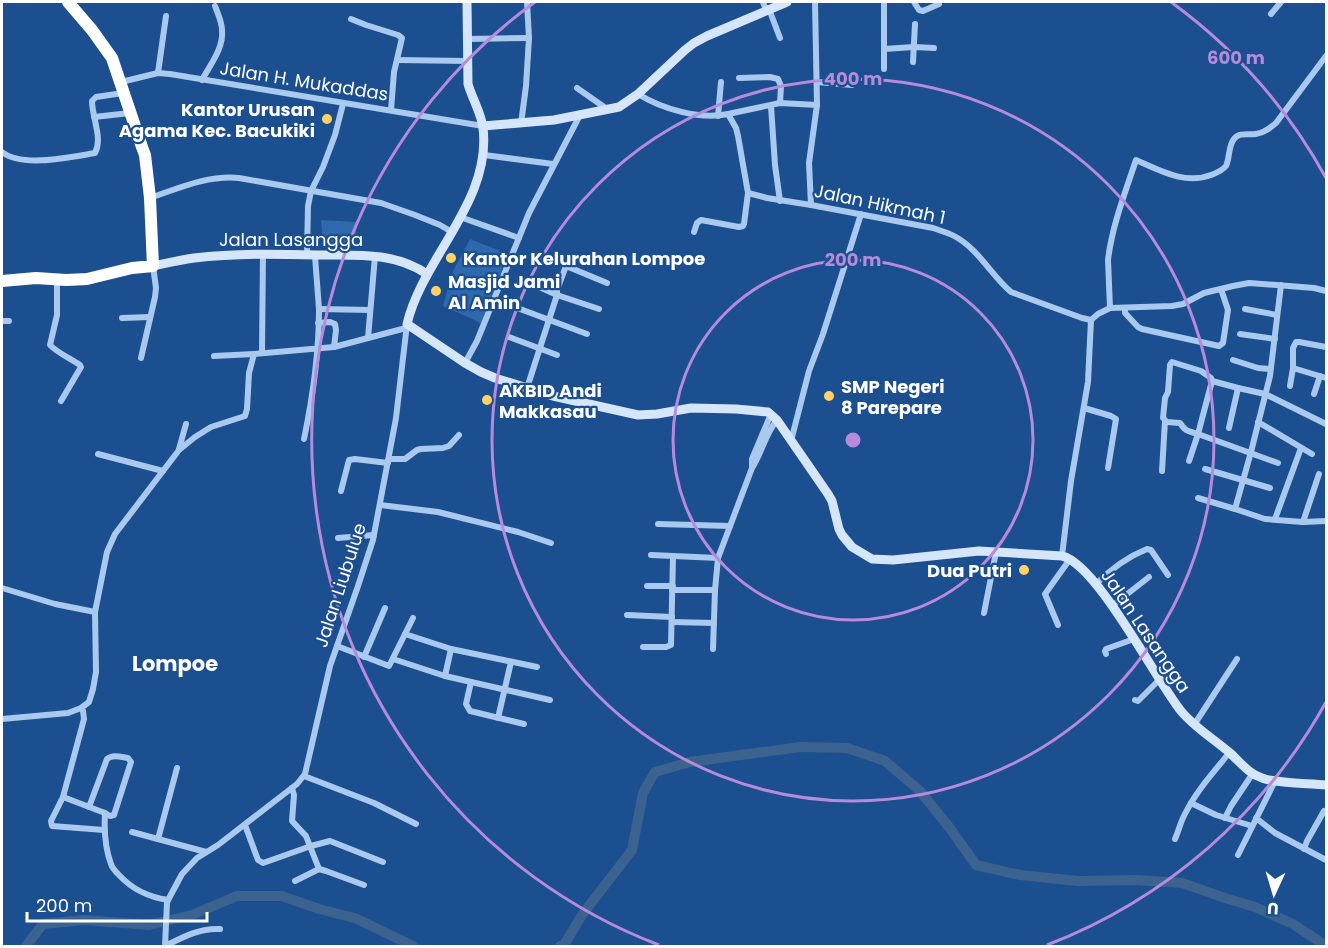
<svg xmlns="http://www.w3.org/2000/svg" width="1328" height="948" font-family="Poppins,sans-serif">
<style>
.green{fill:#2e69ad}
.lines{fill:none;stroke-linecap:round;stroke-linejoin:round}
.river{stroke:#3c6290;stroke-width:10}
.street{stroke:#a9c9ee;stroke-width:6}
.secondary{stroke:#d6e6fa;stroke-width:9}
.highway{stroke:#fff;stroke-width:12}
.ring{fill:none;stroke:#b68bdc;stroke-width:3}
.poi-dot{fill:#ffd166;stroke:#1b4f8f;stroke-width:2}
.labels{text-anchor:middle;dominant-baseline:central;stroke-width:4.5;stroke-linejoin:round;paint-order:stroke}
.street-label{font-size:18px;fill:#fff;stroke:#1b4f8f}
.poi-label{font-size:18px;font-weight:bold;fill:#fff;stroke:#1b4f8f;text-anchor:start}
.quarter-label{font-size:21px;font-weight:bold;fill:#fff;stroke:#1b4f8f}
.centre{fill:#b68bdc;stroke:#1b4f8f;stroke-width:3}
.ring-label{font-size:18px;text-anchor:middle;font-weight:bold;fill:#b68bdc;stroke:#1b4f8f;stroke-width:4.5;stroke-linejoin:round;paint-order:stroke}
</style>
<rect width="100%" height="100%" fill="#1b4f8f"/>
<g class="green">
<path d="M321,220L357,222L355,245L323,244Z"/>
<path d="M470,239L508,254L481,323L443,306L452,273Z"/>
</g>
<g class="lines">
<g class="river">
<path d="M26,946L43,924L84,920L149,925L192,915L237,896H282L319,909L355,918L413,946"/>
<path d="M560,946L564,945L582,915L632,850L643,793L655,772L690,762L800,747L847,748L885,761L920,791L949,827L976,865L1020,875L1078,881L1136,880L1182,883L1225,898L1255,907L1293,924L1326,946"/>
</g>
<g class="street">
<path d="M763,2L766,10"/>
<path d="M884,2V69"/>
<path d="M914,2L919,10L923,11L939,4"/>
<path d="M769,9L780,38"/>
<path d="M1271,14L1281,2"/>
<path d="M351,19L366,25L398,35L402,38L394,72L391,110"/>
<path d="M467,39L529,38"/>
<path d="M884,49L914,47L934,48"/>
<path d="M397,60L467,61"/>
<path d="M913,62L915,24"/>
<path d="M158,73L166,16"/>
<path d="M739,78L770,77L778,79L781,86L780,103"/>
<path d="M202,80C210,65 224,48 222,30C222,22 218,14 215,6"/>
<path d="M121,82L158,73L170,74L483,126"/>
<path d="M817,82L852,85"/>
<path d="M577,88L607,109"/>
<path d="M638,94C662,109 700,120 728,114L736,128L738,136L748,193L767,198L811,205L933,228C941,231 949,233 956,237C979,250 991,275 1011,292L1082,318L1091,320L1098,314L1110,308L1172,306L1183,304L1204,293L1233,286L1249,283L1314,288L1326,291"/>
<path d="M771,106L775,165L780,201"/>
<path d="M728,114L780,103L817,105"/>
<path d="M718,116L721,82"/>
<path d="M94,117L130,113"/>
<path d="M521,124L526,86L529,38L527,2"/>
<path d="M2,152C22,168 71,157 95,153C103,139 92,117 92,101L96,97L123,93"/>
<path d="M484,155L553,164"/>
<path d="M150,198C179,188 208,175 239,178L381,203L415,215L440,225L452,232"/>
<path d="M811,205L809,163L817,105L815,2"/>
<path d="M460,217L519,238"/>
<path d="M694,232L697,223L701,220L739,227L743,226L744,224L748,193"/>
<path d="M307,254L308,206L311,191L323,167L335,135L343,104"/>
<path d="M566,266L607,283"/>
<path d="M57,280V315L50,345C59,354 70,358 80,365L81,367L61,401"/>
<path d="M1281,285L1270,376L1251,452L1235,509L1265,519L1303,522L1319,474"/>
<path d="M537,286L557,295L599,309"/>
<path d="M1110,308L1108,260C1112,226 1125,193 1136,160C1159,170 1185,185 1211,175C1216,173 1222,171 1226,166C1230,158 1228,146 1234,139C1239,132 1248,135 1256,134C1264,133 1270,128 1276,123L1326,56"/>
<path d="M1125,308V313L1138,327L1142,329L1219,346L1223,343L1228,310L1221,289"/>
<path d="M319,309L370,310"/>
<path d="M520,309L587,334"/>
<path d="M1245,309L1277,315"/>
<path d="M122,318L150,317"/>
<path d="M2,321H9"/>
<path d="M318,323L330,322L335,324L336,330L334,347"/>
<path d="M1240,334L1275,339"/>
<path d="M509,337L557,355"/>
<path d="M368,338L375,256"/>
<path d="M262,353L263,253"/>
<path d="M214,356L254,354"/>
<path d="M141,358L155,297L156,288L153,266"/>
<path d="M1233,360L1258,368L1270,369"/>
<path d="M465,363L477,341L529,213L580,115"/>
<path d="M1293,368L1326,378"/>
<path d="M1212,381L1198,434L1278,463"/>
<path d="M1290,386L1293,368V348L1296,342H1299L1326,347"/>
<path d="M527,388L557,295V290L569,258"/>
<path d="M1314,394L1320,376"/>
<path d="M1084,408L1111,416L1116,419L1108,468"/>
<path d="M1258,422L1312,454"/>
<path d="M1229,428L1238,388"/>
<path d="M304,439C313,396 319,354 319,310C318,292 316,273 315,254"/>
<path d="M791,441L809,371L823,334L861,214"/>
<path d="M179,449L186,424"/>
<path d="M98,454L163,471"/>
<path d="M389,459H405L417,450L421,449L443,448L449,446L459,435"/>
<path d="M1189,461L1198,434C1188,431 1186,432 1180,423L1167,422L1163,418L1165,398L1168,392L1170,365L1172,362L1201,371L1211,378L1212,381L1238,388L1265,394L1326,424"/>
<path d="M752,467V459L771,414"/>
<path d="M1205,469L1270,488"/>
<path d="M1162,471L1165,421"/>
<path d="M341,491L349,460L355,459L388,463"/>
<path d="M1198,498L1235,509"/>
<path d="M380,505L438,512L518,532L551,543"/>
<path d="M1275,519L1301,448"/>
<path d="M1303,522L1326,521"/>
<path d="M658,524L730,526"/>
<path d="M338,538L374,535"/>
<path d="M651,555L718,558L752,468C762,453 765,434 777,420"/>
<path d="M1062,556L1071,481L1088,382L1091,320"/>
<path d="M1096,584C1111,569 1127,557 1147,549L1151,550L1168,575"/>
<path d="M647,586H673"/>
<path d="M2,588L55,604L95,612"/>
<path d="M672,590H715L718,558"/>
<path d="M1112,606L1149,577"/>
<path d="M984,613L996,552"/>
<path d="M627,615L672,617"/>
<path d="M672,622L714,623"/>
<path d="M1058,625L1045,594L1070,559"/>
<path d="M405,634L451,649L537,667"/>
<path d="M337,646L389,666L413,618"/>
<path d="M643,647H666L671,645L673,557"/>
<path d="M713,649L715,590"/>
<path d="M1106,654L1105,651L1106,649L1134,639"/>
<path d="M364,657L385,608"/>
<path d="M393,659L445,676L550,700"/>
<path d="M445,676L451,649"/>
<path d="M471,682L466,704L470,711L524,724"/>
<path d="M1135,700L1138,701L1160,679"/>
<path d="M81,708L83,711L84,719L63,797L105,813C104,830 105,848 111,864C112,868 116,872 119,875C133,890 148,897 168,900"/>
<path d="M498,718L511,662"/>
<path d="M2,719L68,713L81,708L89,702L93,689L96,672L95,612L107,552L115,534L179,450L195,437L211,427L245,416L247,409L249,373L254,354L334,347L406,328"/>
<path d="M1194,725L1237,659"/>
<path d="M304,776L374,803L416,824"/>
<path d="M292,788L294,795L292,821L306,836L319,869"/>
<path d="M63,797L51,821L52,826L104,830"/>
<path d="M1191,803L1216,815L1252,826"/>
<path d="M89,807L107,759C113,754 121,757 128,758L131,762L130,765L114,815L110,816L105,813"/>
<path d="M1225,818L1231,806L1253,773"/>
<path d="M1256,818L1275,833L1326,860"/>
<path d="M245,825L258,860L263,863L311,846L330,841L383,862"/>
<path d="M132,832L206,852"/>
<path d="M158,839L177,768"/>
<path d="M1175,839C1179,830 1181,820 1186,812C1197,790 1214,772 1229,753"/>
<path d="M1304,849L1307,841L1324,811"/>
<path d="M1238,855L1275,781"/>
<path d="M295,881L319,869L326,871L364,885"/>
<path d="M220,929C199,928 183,937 165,946L167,902L182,874L197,858L218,845L297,784L305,774L330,666L358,586L373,540L396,418L407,324"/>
</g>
<g class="secondary">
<path d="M467,2L468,84C472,98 482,115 483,128C492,201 423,257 407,324L465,363L481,372L495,378L553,396L638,415L657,414L691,408L736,409L768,412L777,420L828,494L832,501L839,529L842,535L852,547L872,559L893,560L979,551L1062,556C1097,564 1156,680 1181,711C1195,728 1214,739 1230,753C1240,762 1249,774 1262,778C1277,784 1310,783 1326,785"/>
<path d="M483,126L554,120L619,107L638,94L685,50L694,43L707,36L787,2"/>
<path d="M153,266C167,263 180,260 194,258C236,253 277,254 319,255C356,255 395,252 427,274"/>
</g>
<path class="highway" d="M2,281L36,278L66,280L87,279L132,268L153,266L150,198L145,155L142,147L112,58L92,30L68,2"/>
</g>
<g class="ring">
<circle cx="853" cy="440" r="180"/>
<circle cx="853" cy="440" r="361"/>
<path d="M1326 702A541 541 0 0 1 1047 945M659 945A541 541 0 0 1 535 2M1171 2A541 541 0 0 1 1326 178"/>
</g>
<g class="poi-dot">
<circle cx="327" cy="119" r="6"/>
<circle cx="451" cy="258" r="6"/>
<circle cx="436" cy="291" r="6"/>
<circle cx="829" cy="396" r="6"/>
<circle cx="487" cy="400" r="6"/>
<circle cx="1024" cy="570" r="6"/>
</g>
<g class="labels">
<g class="street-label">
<text transform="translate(304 81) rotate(9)">Jalan H. Mukaddas</text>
<text transform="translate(880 204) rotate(12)">Jalan Hikmah 1</text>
<text x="291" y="239">Jalan Lasangga</text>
<text transform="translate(340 585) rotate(-72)">Jalan Liubulue</text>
<text transform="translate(1146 631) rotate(56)">Jalan Lasangga</text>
</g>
<g class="poi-label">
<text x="315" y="109" text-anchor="end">Kantor Urusan<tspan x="315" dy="21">Agama Kec. Bacukiki</tspan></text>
<text x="463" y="258">Kantor Kelurahan Lompoe</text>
<text x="448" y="281">Masjid Jami<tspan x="448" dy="21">Al Amin</tspan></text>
<text x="841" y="386">SMP Negeri<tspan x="841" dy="21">8 Parepare</tspan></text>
<text x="499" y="390">AKBID Andi<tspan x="499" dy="21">Makkasau</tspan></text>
<text x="1012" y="570" text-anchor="end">Dua Putri</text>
</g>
<g class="quarter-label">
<text x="175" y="663">Lompoe</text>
</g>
</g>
<circle cx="853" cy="440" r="9" class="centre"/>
<g class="ring-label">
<text x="1236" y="64">600 m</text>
<text x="853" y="85">400 m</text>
<text x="853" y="266">200 m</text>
</g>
<rect width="1328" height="948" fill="none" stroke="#ffffff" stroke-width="6"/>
<g transform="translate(1274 894) rotate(184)" stroke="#1b4f8f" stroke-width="4.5" paint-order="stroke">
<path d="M0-4.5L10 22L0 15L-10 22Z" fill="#ffffff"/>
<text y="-9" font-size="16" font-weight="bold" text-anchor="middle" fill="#ffffff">U</text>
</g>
<path d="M27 912v9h180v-9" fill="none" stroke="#ffffff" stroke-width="3"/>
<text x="36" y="912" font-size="18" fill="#ffffff" stroke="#1b4f8f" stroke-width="4.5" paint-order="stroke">200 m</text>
</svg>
